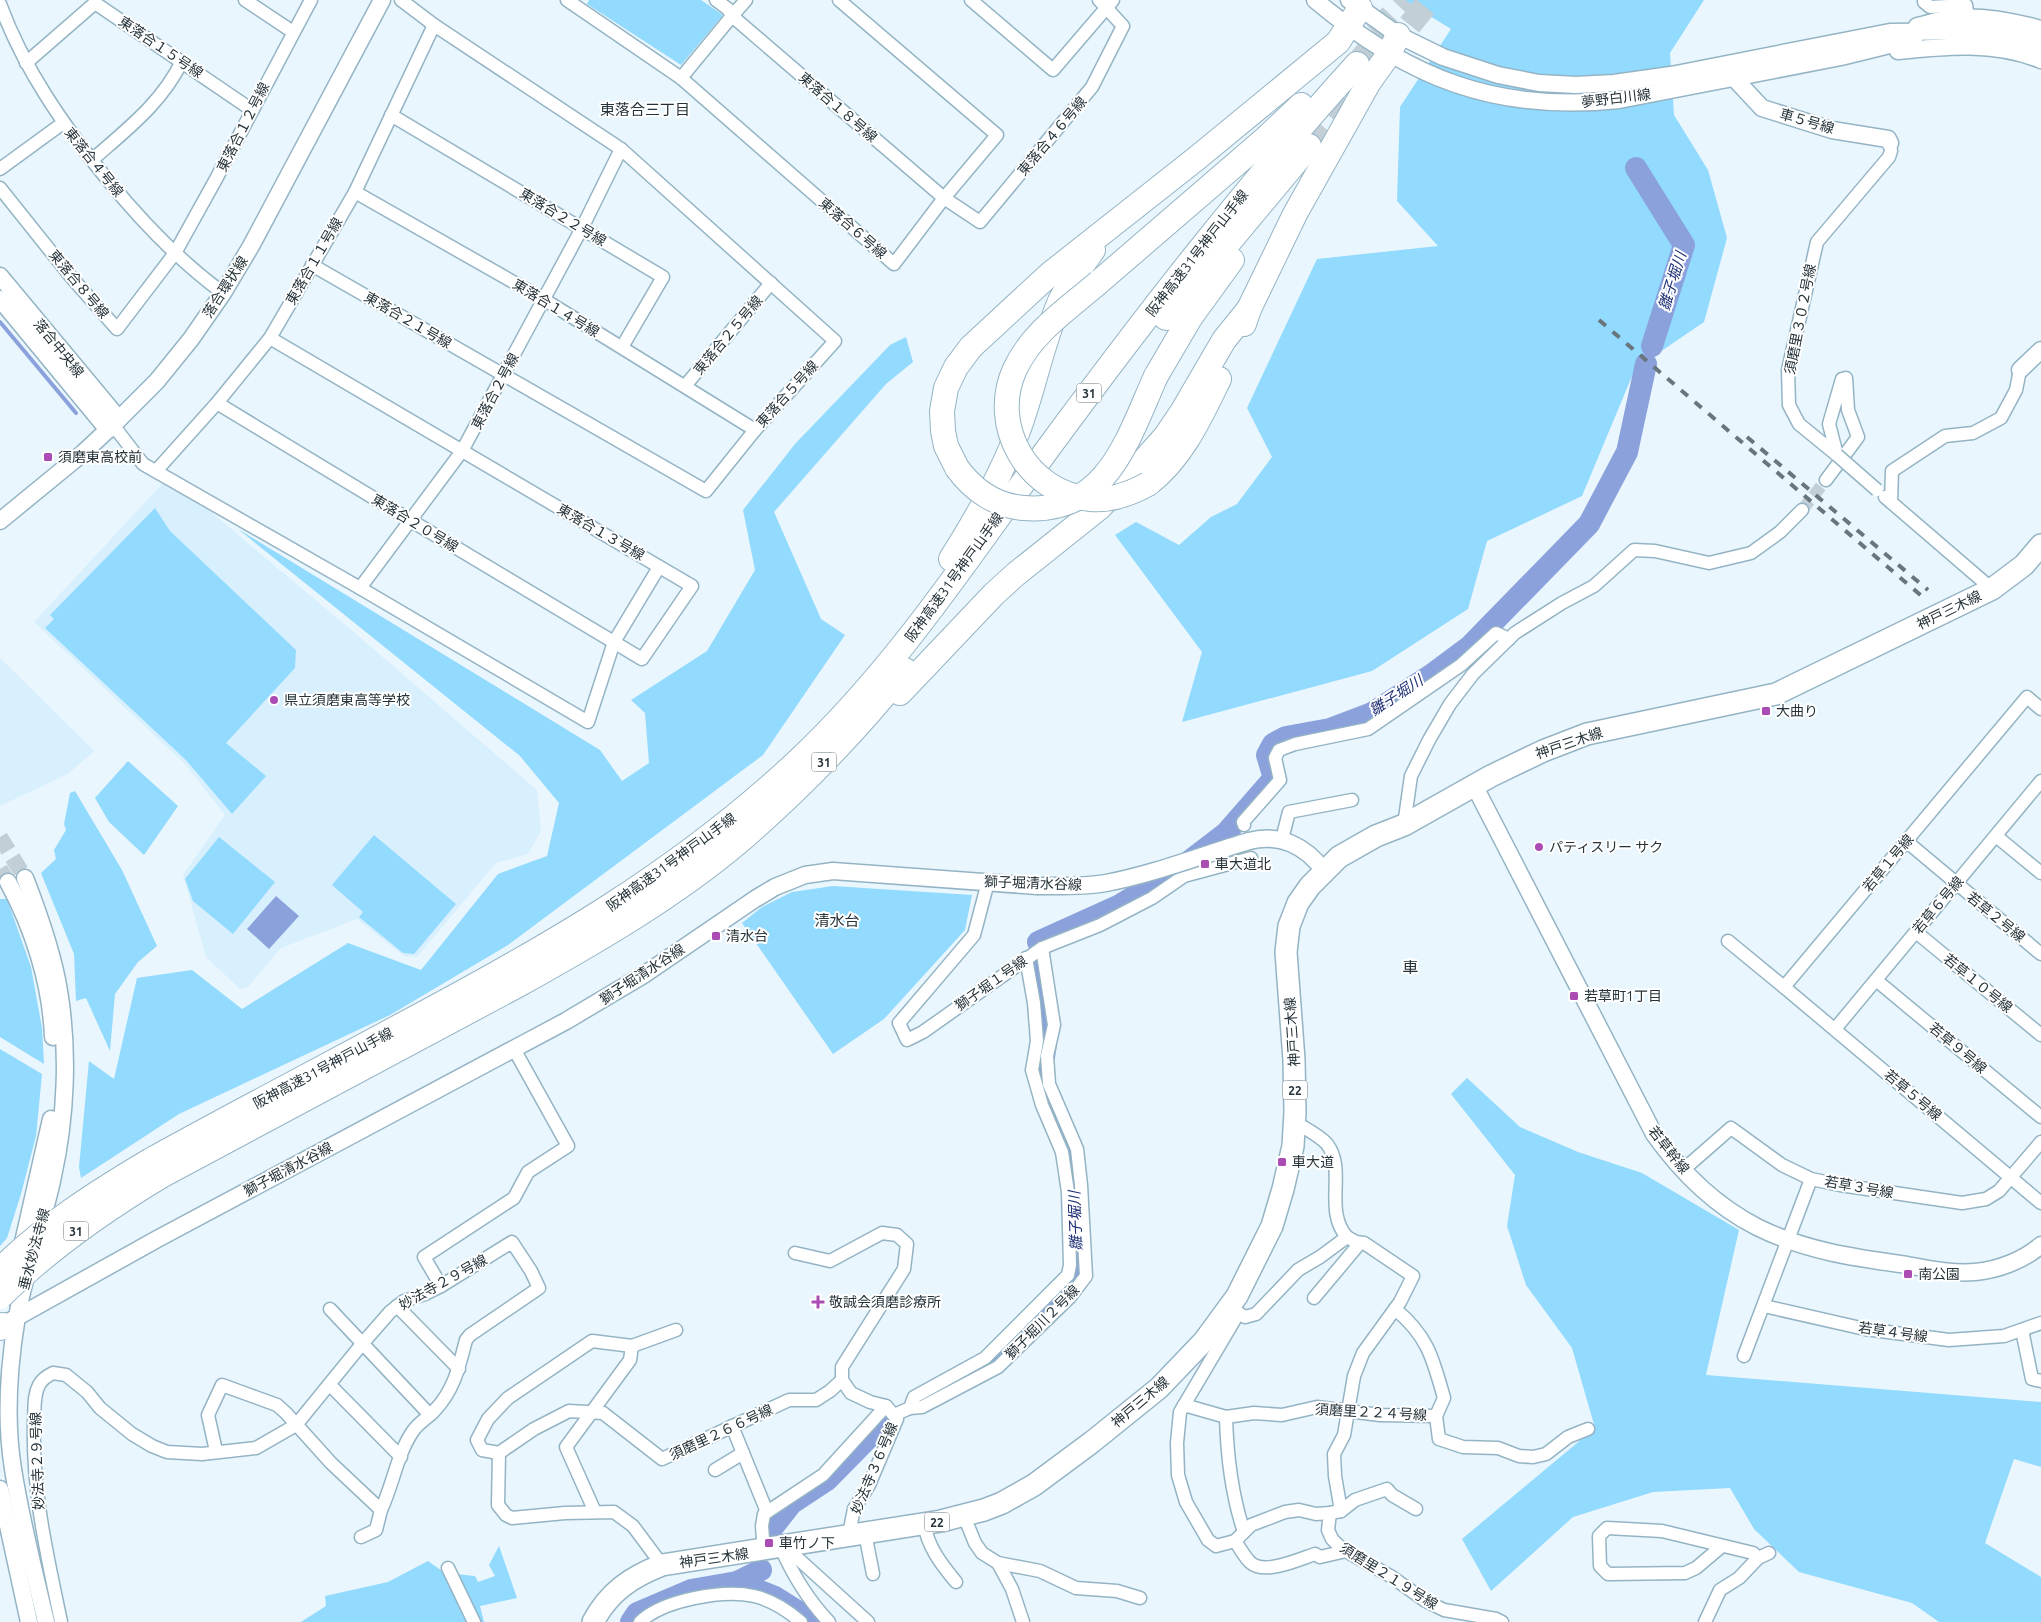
<svg xmlns="http://www.w3.org/2000/svg" width="2041" height="1622" font-family="Ubuntu,'Noto Sans JP',sans-serif">
<style>
.built{fill:#d8f0fe}
.green{fill:#92dafe}
.water{fill:#8ba1dc}
.lines{fill:none;stroke-linecap:round;stroke-linejoin:round}
.stream{stroke:#8ba1dc;stroke-width:4}
.river{stroke:#8ba1dc;stroke-width:22}
.minor-tunnel{stroke:#c2cfd6;stroke-width:12;stroke-dasharray:12 6;stroke-linecap:butt}
.tertiary-tunnel{stroke:#c2cfd6;stroke-width:16;stroke-dasharray:16 8;stroke-linecap:butt}
.motorway-tunnel{stroke:#c2cfd6;stroke-width:24;stroke-dasharray:24 12;stroke-linecap:butt}
.minor-casing{stroke:#94b4c5;stroke-width:15}
.tertiary-casing{stroke:#94b4c5;stroke-width:19}
.primary-casing{stroke:#94b4c5;stroke-width:24}
.motorway-casing{stroke:#94b4c5;stroke-width:26}
.minor{stroke:#fff;stroke-width:12}
.tertiary{stroke:#fff;stroke-width:16}
.primary{stroke:#fff;stroke-width:21}
.motorway{stroke:#fff;stroke-width:24}
.rail{stroke:#68757c;stroke-width:4;stroke-dasharray:9 9;stroke-linecap:butt}
.minor-bridge-casing{stroke:#94b4c5;stroke-width:15;stroke-linecap:butt}
.tertiary-bridge-casing{stroke:#94b4c5;stroke-width:19;stroke-linecap:butt}
.motorway-bridge-casing{stroke:#94b4c5;stroke-width:26;stroke-linecap:butt}
.minor-bridge{stroke:#fff;stroke-width:12}
.tertiary-bridge{stroke:#fff;stroke-width:16}
.motorway-bridge{stroke:#fff;stroke-width:24}
.poi-dot{fill:#ab4cb4;stroke:#fff;stroke-width:2}
.labels{text-anchor:middle;dominant-baseline:central;stroke-width:4;stroke-linejoin:round;paint-order:stroke}
.shield{fill:#fff;stroke:#667074;stroke-width:1}
.shield-label{font-size:12px;font-weight:bold;fill:#253239}
.street-label{font-size:14px;fill:#253239;stroke:#fff}
.poi-label{font-size:14px;fill:#253239;stroke:#fff;text-anchor:start}
.neighbourhood-label{font-size:15px;fill:#253239;stroke:#fff}
.water-label{font-size:15px;font-style:italic;fill:#203176;stroke:#fff}
.quarter-label{font-size:16px;fill:#253239;stroke:#fff}
</style>
<rect width="100%" height="100%" fill="#e9f6fd"/>
<g class="built">
<path d="M163,483L199,502L356,634L537,790L541,831L528,854L496,863L417,957L404,956L357,919L281,948L247,988L240,989L206,957L183,875L225,815L186,765L34,622Z"/>
<path d="M0,658L94,751L68,774L0,806Z"/>
</g>
<g class="green">
<path d="M589,0H701L723,15L681,65L587,4Z"/>
<path d="M1404,0H1704L1670,53L1674,115L1708,170L1727,238L1704,322L1635,369L1582,496L1487,541L1468,609L1372,671L1182,722L1202,652L1115,535L1136,522L1179,545L1211,517L1237,504L1272,457L1247,408L1317,259L1438,246L1397,201L1400,107L1451,29Z"/>
<path d="M906,337L913,362L886,384L774,512L821,619L845,635L763,755L508,945L390,1015L179,1114L81,1178L79,1167L89,1061L114,1079L137,978L192,970L242,1009L348,943L421,970L498,874L547,856L559,803L520,756L238,529L600,750L622,781L649,763L645,713L631,700L707,651L755,570L743,510L795,444L890,345Z"/>
<path d="M155,508L170,531L296,650L295,668L226,743L266,776L232,814L186,760L45,628L54,619L50,615Z"/>
<path d="M128,761L178,806L144,855L109,822L95,798Z"/>
<path d="M75,791L122,870L157,946L138,962L115,994L110,1051L86,998L76,1001L74,954L41,873L56,859L54,850L66,830L64,824L70,793Z"/>
<path d="M374,835L456,904L414,954L403,953L359,917L363,912L332,885Z"/>
<path d="M219,837L275,882L233,934L193,901L185,879Z"/>
<path d="M833,886L972,895L965,930L884,1019L833,1054L742,923L762,907L792,892Z"/>
<path d="M0,899H7L31,967L42,1028L44,1064L0,1037Z"/>
<path d="M0,1049L42,1074L36,1136L21,1194L7,1238L0,1246Z"/>
<path d="M1467,1078L1520,1127L1578,1152L1642,1173L1739,1230L1706,1375L2041,1402V1467L2014,1459L1985,1543L2041,1577V1622H1939L1912,1603L1799,1572L1754,1529L1730,1488L1653,1492L1573,1517L1491,1591L1462,1539L1595,1428L1572,1348L1526,1285L1507,1226L1515,1175L1451,1094Z"/>
<path d="M499,1546L517,1598L480,1606L484,1622H301L326,1606L325,1596L388,1582L428,1561L445,1573L475,1576L478,1582L495,1576L489,1565Z"/>
</g>
<path class="water" d="M276,896L299,916L269,949L247,929Z"/>
<g class="lines">
<path class="stream" d="M0,322L76,413"/>
<g class="river">
<path d="M1636,168L1684,245L1652,346"/>
<path d="M1038,942L1120,905L1179,869L1226,833L1274,778L1267,755L1273,744L1286,737L1330,729L1372,713L1431,675L1470,646L1589,524L1627,452L1646,364"/>
<path d="M963,1379L987,1367L1077,1279L1075,1200L1071,1152L1041,1076L1046,1044L1043,1010L1036,967"/>
<path d="M769,1532L792,1503L827,1480L889,1417"/>
<path d="M737,1582L761,1570"/>
<path d="M631,1622L637,1613L691,1590L737,1582L775,1597L799,1612L811,1622"/>
</g>
<path class="minor-tunnel" d="M1802,510L1826,480"/>
<g class="tertiary-tunnel">
<path d="M0,837L25,878"/>
<path d="M0,869L8,882"/>
</g>
<g class="motorway-tunnel">
<path d="M1375,33L1406,0"/>
<path d="M1387,53L1430,0"/>
<path d="M1357,64L1389,25"/>
<path d="M1309,146L1362,82"/>
</g>
<g class="minor-casing">
<g id="minor">
<path d="M245,0L293,32"/>
<path d="M567,0L681,78L894,264L944,198L997,135L839,0"/>
<path d="M716,0L728,9L732,16L746,0"/>
<path d="M971,0L1053,70L1113,0"/>
<path d="M1924,0V2L1930,7L1966,5L1968,18"/>
<path d="M0,4C24,69 63,125 107,179C142,222 178,260 223,293"/>
<path d="M26,63L95,3L252,110"/>
<path d="M681,78L732,16L944,198L980,222L1092,87L1123,26L1099,0"/>
<path d="M391,115L663,277L622,347"/>
<path d="M92,160C126,130 162,103 182,61"/>
<path d="M0,169L63,123"/>
<path d="M0,188L72,278L117,329L175,253L216,179L311,0"/>
<path d="M355,192L543,299L755,430"/>
<path d="M312,265L706,491L755,430L835,341L621,149"/>
<path d="M685,386L771,283"/>
<path d="M217,403L410,520L642,659L692,586L270,338"/>
<path d="M113,425L143,464L360,588L462,451L582,228L621,149L434,25L401,0"/>
<path d="M156,471L217,403L270,338L355,192L434,25"/>
<path d="M1826,480L1858,437L1848,410L1846,378L1842,379L1829,424L1837,455L1799,424L1789,405L1788,370L1817,242L1889,157L1891,151L1890,143"/>
<path d="M1885,497L1992,589"/>
<path d="M1891,502L1892,471L1945,436L1973,433L2001,418L2016,390L2020,370"/>
<path d="M360,588L588,722L614,642L659,567"/>
<path d="M1244,825L1243,822L1280,780L1275,758L1279,750L1295,744L1368,729L1461,665L1496,633L1509,639"/>
<path d="M1404,825L1411,776L1429,740L1450,704L1473,674L1515,633L1562,603L1594,586L1634,550L1655,551L1709,563L1751,553L1780,532L1802,510"/>
<path d="M1996,836L2041,873"/>
<path d="M1282,839L1289,812L1352,800"/>
<path d="M1906,841L2041,954"/>
<path d="M988,882L974,935L899,1023L907,1040L923,1032L1042,948L1100,925L1152,898L1184,876L1251,858"/>
<path d="M1916,932L2041,1035"/>
<path d="M1728,941L1784,987L2027,697L2041,709"/>
<path d="M1876,980L2041,1117"/>
<path d="M1784,987L2041,1203"/>
<path d="M1835,1029L2041,781"/>
<path d="M1683,1170L1731,1128L1782,1165L1811,1179L1840,1185L1962,1203L1986,1199L1999,1191L2041,1142"/>
<path d="M795,1253L830,1261L882,1233L897,1235L907,1244L904,1269L842,1367V1380L851,1393L870,1402L886,1406L897,1419L869,1485L854,1509L850,1529L851,1535"/>
<path d="M441,1286L424,1257L514,1198L528,1172L568,1146L514,1049"/>
<path d="M1314,1298L1360,1243"/>
<path d="M397,1306L459,1369"/>
<path d="M1764,1306L1865,1329L1949,1340L2004,1336L2041,1323"/>
<path d="M1231,1308L1245,1317L1256,1314L1298,1270L1320,1257L1347,1237C1323,1210 1347,1170 1327,1144C1319,1135 1304,1128 1295,1122"/>
<path d="M330,1309L430,1415"/>
<path d="M1238,1314L1180,1412L1177,1443L1178,1475L1186,1502L1208,1540L1216,1546L1235,1541C1240,1548 1245,1558 1251,1563C1265,1575 1300,1559 1315,1554L1320,1557L1346,1551"/>
<path d="M676,1330L632,1346L592,1341L508,1398L488,1419L477,1440L482,1450L499,1453L534,1429L569,1411L603,1413L662,1459L789,1400H816L830,1391L842,1380"/>
<path d="M2022,1330L2032,1379L2041,1381"/>
<path d="M1744,1356L1811,1179"/>
<path d="M330,1385L401,1457"/>
<path d="M1184,1405L1226,1417L1254,1413L1282,1415L1317,1407L1380,1415L1436,1416L1444,1398C1433,1359 1428,1336 1395,1309"/>
<path d="M910,1408L922,1407L998,1367L1070,1297L1086,1276L1081,1185L1077,1149L1049,1084L1047,1056L1054,1025L1042,948"/>
<path d="M894,1415L910,1408L914,1397L985,1358L1068,1275L1070,1265L1068,1192L1062,1152L1042,1105L1032,1070L1037,1041L1034,1003L1026,958"/>
<path d="M1436,1416L1439,1439L1463,1447L1498,1448L1519,1456L1533,1457L1546,1454L1568,1437L1588,1429"/>
<path d="M1226,1417C1227,1455 1232,1496 1244,1532"/>
<path d="M732,1426L767,1512"/>
<path d="M499,1453L498,1505L506,1515L512,1518L565,1513L614,1512L633,1526L662,1565"/>
<path d="M715,1470L743,1453"/>
<path d="M1341,1511L1355,1500L1387,1489L1392,1495L1416,1509"/>
<path d="M595,1512L566,1447L630,1360L632,1346"/>
<path d="M1330,1513L1328,1530L1332,1539L1342,1549L1392,1577L1424,1600L1444,1610L1496,1619L1502,1622"/>
<path d="M964,1516L975,1543L982,1553L998,1563L1040,1571L1076,1588L1117,1591L1140,1598"/>
<path d="M924,1524C928,1547 941,1564 956,1582"/>
<path d="M865,1533L873,1574"/>
<path d="M361,1537L376,1530L381,1510"/>
<path d="M1235,1541L1251,1525L1285,1512L1299,1510L1316,1514L1330,1513L1341,1511L1335,1476L1334,1454L1344,1435L1354,1376L1363,1353L1400,1302L1413,1276L1364,1243L1356,1242L1347,1237"/>
<path d="M1722,1546L1696,1568L1685,1573L1608,1574L1600,1566L1599,1536L1607,1528L1662,1531L1753,1553L1758,1558"/>
<path d="M788,1547L794,1555L868,1622"/>
<path d="M781,1548C793,1575 809,1601 829,1622"/>
<path d="M764,1551L762,1526L764,1514L823,1475L886,1406"/>
<path d="M998,1563L1012,1589L1023,1622"/>
<path d="M448,1568L474,1622"/>
<path d="M61,1622C47,1554 32,1493 34,1422C35,1410 33,1396 39,1385C42,1379 47,1376 53,1373L66,1375L87,1392L100,1408L132,1434L152,1446L167,1452L202,1454L256,1448L296,1425L362,1344L390,1312L404,1301L425,1294L441,1286L512,1242L531,1271L539,1288L470,1335L466,1340C459,1367 454,1390 435,1410C428,1418 419,1422 413,1431C397,1454 393,1485 381,1510L331,1463L286,1413L277,1405L222,1385L208,1415L216,1451"/>
<path d="M640,1622C663,1600 723,1589 754,1596C772,1600 787,1610 801,1622"/>
<path d="M1705,1622L1720,1590L1739,1578L1758,1558L1769,1553"/>
</g>
</g>
<g class="tertiary-casing">
<g id="tertiary">
<path d="M1315,0C1408,78 1496,113 1619,100L1841,57L1914,39"/>
<path d="M1349,0L1398,35L1443,57L1498,75L1539,83L1576,85L1614,83L1671,75L1890,32L1978,31L2016,37L2041,44"/>
<path d="M1917,26C1927,24 1937,20 1948,19C1978,14 2012,21 2041,29"/>
<path d="M1898,51C1945,46 1995,41 2041,60"/>
<path d="M1734,78L1762,108L1832,130L1888,139L1890,143"/>
<path d="M0,276L119,419"/>
<path d="M0,299L108,430"/>
<path d="M2020,370L2041,350"/>
<path d="M0,521L83,453L113,425L157,381L191,339L223,293L251,246L382,0"/>
<path d="M1474,785L1654,1134C1681,1172 1716,1206 1757,1227C1805,1251 1856,1258 1907,1265C1929,1269 1953,1274 1975,1272C1998,1270 2024,1260 2041,1245"/>
<path d="M1249,841C1280,833 1306,846 1324,871"/>
<path d="M25,878C39,914 53,953 59,991C69,1051 66,1117 53,1176C49,1197 42,1218 37,1239"/>
<path d="M8,882C33,928 51,983 53,1037"/>
<path d="M21,1251L51,1119"/>
<path d="M27,1272C11,1331 3,1408 13,1469C21,1520 34,1571 46,1622"/>
<path d="M3,1325L159,1238L566,1021L645,974L755,899L775,887L805,875L833,871L1037,886"/>
<path d="M0,1489L29,1622"/>
</g>
</g>
<g class="primary-casing">
<path id="primary" d="M593,1622C609,1592 631,1577 662,1565L941,1521L984,1510L1002,1503L1034,1485L1092,1442L1159,1388L1204,1341L1237,1296L1272,1226L1283,1189L1293,1146L1295,1112L1294,1060L1286,952L1289,926L1298,903L1310,886L1339,857L1376,836L1404,825L1491,776L1543,751L1587,734L1776,694L1992,589L2024,565L2041,545"/>
</g>
<g class="motorway-casing">
<g id="motorway">
<path d="M1099,282L1266,138L1301,105"/>
<path d="M1166,318L1309,146"/>
<path d="M1244,324L1249,309L1295,214L1369,82L1389,54L1398,35"/>
<path d="M1156,376L1190,318L1232,260"/>
<path d="M957,468L946,446L943,431L942,411L946,388L956,367L971,347L1050,274L1197,158L1338,42L1360,8"/>
<path d="M1148,484C1182,458 1200,418 1219,379"/>
<path d="M951,559C977,518 1001,476 1018,431C1034,388 1042,343 1060,301C1069,283 1081,267 1093,250"/>
<path d="M900,693L994,594L1016,574L1100,507L1132,474L1165,437L1182,412L1224,340L1249,309"/>
<path d="M151,1160C234,1114 317,1071 400,1026C547,948 679,873 800,759C897,667 966,560 1044,454C1144,318 1244,189 1357,64"/>
<path d="M161,1176L520,984C597,941 675,896 742,839C801,788 856,731 905,670"/>
<path d="M0,1328L3,1325"/>
</g>
</g>
<use href="#minor" class="minor"/>
<use href="#tertiary" class="tertiary"/>
<use href="#primary" class="primary"/>
<use href="#motorway" class="motorway"/>
<g class="rail">
<path d="M1599,320L1924,598"/>
<path d="M1747,437L1928,590"/>
</g>
<g class="minor-bridge-casing">
<path id="minor-bridge" d="M1837,455L1877,490"/>
</g>
<g class="tertiary-bridge-casing">
<path id="tertiary-bridge" d="M1037,886C1060,886 1083,887 1106,883C1154,874 1202,855 1249,841"/>
</g>
<g class="motorway-bridge-casing">
<g id="motorway-bridge">
<path d="M1099,282C1069,308 1032,332 1015,369C989,425 1027,493 1090,499C1110,501 1130,494 1148,484"/>
<path d="M957,468C973,490 996,506 1024,508C1107,515 1128,438 1156,376"/>
<path d="M0,1270C45,1225 97,1192 151,1160"/>
<path d="M0,1297C48,1249 103,1211 161,1176"/>
</g>
</g>
<use href="#minor-bridge" class="minor-bridge"/>
<use href="#tertiary-bridge" class="tertiary-bridge"/>
<use href="#motorway-bridge" class="motorway-bridge"/>
</g>
<g class="poi-dot">
<rect x="43" y="452" width="10" height="10" rx="2.5"/>
<circle cx="274" cy="700" r="5"/>
<rect x="1761" y="706" width="10" height="10" rx="2.5"/>
<circle cx="1539" cy="847" r="5"/>
<rect x="1200" y="859" width="10" height="10" rx="2.5"/>
<rect x="711" y="931" width="10" height="10" rx="2.5"/>
<rect x="1569" y="991" width="10" height="10" rx="2.5"/>
<rect x="1277" y="1157" width="10" height="10" rx="2.5"/>
<rect x="1903" y="1269" width="10" height="10" rx="2.5"/>
<path d="M815.5 1294.5h5v5h5v5h-5v5h-5v-5h-5v-5h5z"/>
<rect x="764" y="1538" width="10" height="10" rx="2.5"/>
</g>
<g class="labels">
<g class="shield">
<rect x="1076.5" y="383.5" width="25" height="19" rx="4"/>
<rect x="811.5" y="752.5" width="25" height="19" rx="4"/>
<rect x="1282.5" y="1080.5" width="25" height="19" rx="4"/>
<rect x="63.5" y="1221.5" width="25" height="19" rx="4"/>
<rect x="924.5" y="1512.5" width="25" height="19" rx="4"/>
</g>
<g class="shield-label">
<text x="1089" y="393">31</text>
<text x="824" y="762">31</text>
<text x="1295" y="1090">22</text>
<text x="76" y="1231">31</text>
<text x="937" y="1522">22</text>
</g>
<g class="street-label">
<text transform="translate(161 47) rotate(34)">東落合１５号線</text>
<text transform="translate(1616 98) rotate(-7)">夢野白川線</text>
<text transform="translate(838 107) rotate(41)">東落合１８号線</text>
<text transform="translate(1807 121) rotate(16)">車５号線</text>
<text transform="translate(243 127) rotate(-63)">東落合１２号線</text>
<text transform="translate(1052 136) rotate(-50)">東落合４６号線</text>
<text transform="translate(94 162) rotate(51)">東落合４号線</text>
<text transform="translate(563 217) rotate(31)">東落合２２号線</text>
<text transform="translate(853 228) rotate(41)">東落合６号線</text>
<text transform="translate(1197 253) rotate(-52)">阪神高速31号神戸山手線</text>
<text transform="translate(314 261) rotate(-60)">東落合１１号線</text>
<text transform="translate(79 284) rotate(50)">東落合８号線</text>
<text transform="translate(225 287) rotate(-57)">落合環状線</text>
<text transform="translate(556 308) rotate(31)">東落合１４号線</text>
<text transform="translate(1800 319) rotate(-79)">須磨里３０２号線</text>
<text transform="translate(408 320) rotate(30)">東落合２１号線</text>
<text transform="translate(728 335) rotate(-50)">東落合２５号線</text>
<text transform="translate(59 348) rotate(51)">落合中央線</text>
<text transform="translate(495 391) rotate(-62)">東落合２号線</text>
<text transform="translate(787 394) rotate(-48)">東落合５号線</text>
<text transform="translate(415 523) rotate(31)">東落合２０号線</text>
<text transform="translate(601 532) rotate(30)">東落合１３号線</text>
<text transform="translate(954 577) rotate(-54)">阪神高速31号神戸山手線</text>
<text transform="translate(1949 610) rotate(-26)">神戸三木線</text>
<text transform="translate(1569 743) rotate(-19)">神戸三木線</text>
<text transform="translate(671 862) rotate(-36)">阪神高速31号神戸山手線</text>
<text transform="translate(1888 863) rotate(-50)">若草１号線</text>
<text transform="translate(1033 883) rotate(2)">獅子堀清水谷線</text>
<text transform="translate(1938 905) rotate(-50)">若草６号線</text>
<text transform="translate(1996 917) rotate(39)">若草２号線</text>
<text transform="translate(642 974) rotate(-33)">獅子堀清水谷線</text>
<text transform="translate(991 983) rotate(-35)">獅子堀１号線</text>
<text transform="translate(1978 983) rotate(39)">若草１０号線</text>
<text transform="translate(1292 1032) rotate(-94)">神戸三木線</text>
<text transform="translate(1958 1048) rotate(40)">若草９号線</text>
<text transform="translate(323 1068) rotate(-28)">阪神高速31号神戸山手線</text>
<text transform="translate(1913 1095) rotate(40)">若草５号線</text>
<text transform="translate(1669 1150) rotate(52)">若草幹線</text>
<text transform="translate(288 1169) rotate(-28)">獅子堀清水谷線</text>
<text transform="translate(1859 1187) rotate(10)">若草３号線</text>
<text transform="translate(34 1249) rotate(-75)">垂水妙法寺線</text>
<text transform="translate(443 1282) rotate(-29)">妙法寺２９号線</text>
<text transform="translate(1042 1322) rotate(-45)">獅子堀川２号線</text>
<text transform="translate(1893 1332) rotate(8)">若草４号線</text>
<text transform="translate(1140 1402) rotate(-40)">神戸三木線</text>
<text transform="translate(1371 1412) rotate(3)">須磨里２２４号線</text>
<text transform="translate(721 1432) rotate(-25)">須磨里２６６号線</text>
<text transform="translate(37 1461) rotate(-92)">妙法寺２９号線</text>
<text transform="translate(874 1468) rotate(-67)">妙法寺３６号線</text>
<text transform="translate(714 1558) rotate(-8)">神戸三木線</text>
<text transform="translate(1389 1576) rotate(32)">須磨里２１９号線</text>
</g>
<g class="poi-label">
<text x="58" y="457">須磨東高校前</text>
<text x="284" y="700">県立須磨東高等学校</text>
<text x="1776" y="711">大曲り</text>
<text x="1549" y="847">パティスリー サク</text>
<text x="1215" y="864">車大道北</text>
<text x="726" y="936">清水台</text>
<text x="1584" y="996">若草町1丁目</text>
<text x="1292" y="1162">車大道</text>
<text x="1918" y="1274">南公園</text>
<text x="829" y="1302">敬誠会須磨診療所</text>
<text x="779" y="1543">車竹ノ下</text>
</g>
<g class="neighbourhood-label">
<text x="645" y="109">東落合三丁目</text>
<text x="837" y="920">清水台</text>
</g>
<g class="water-label">
<text transform="translate(1672 281) rotate(-73)">雛子堀川</text>
<text transform="translate(1396 695) rotate(-33)">雛子堀川</text>
<text transform="translate(1075 1221) rotate(-92)">雛子堀川</text>
</g>
<g class="quarter-label">
<text x="1410" y="967">車</text>
</g>
</g>
</svg>
